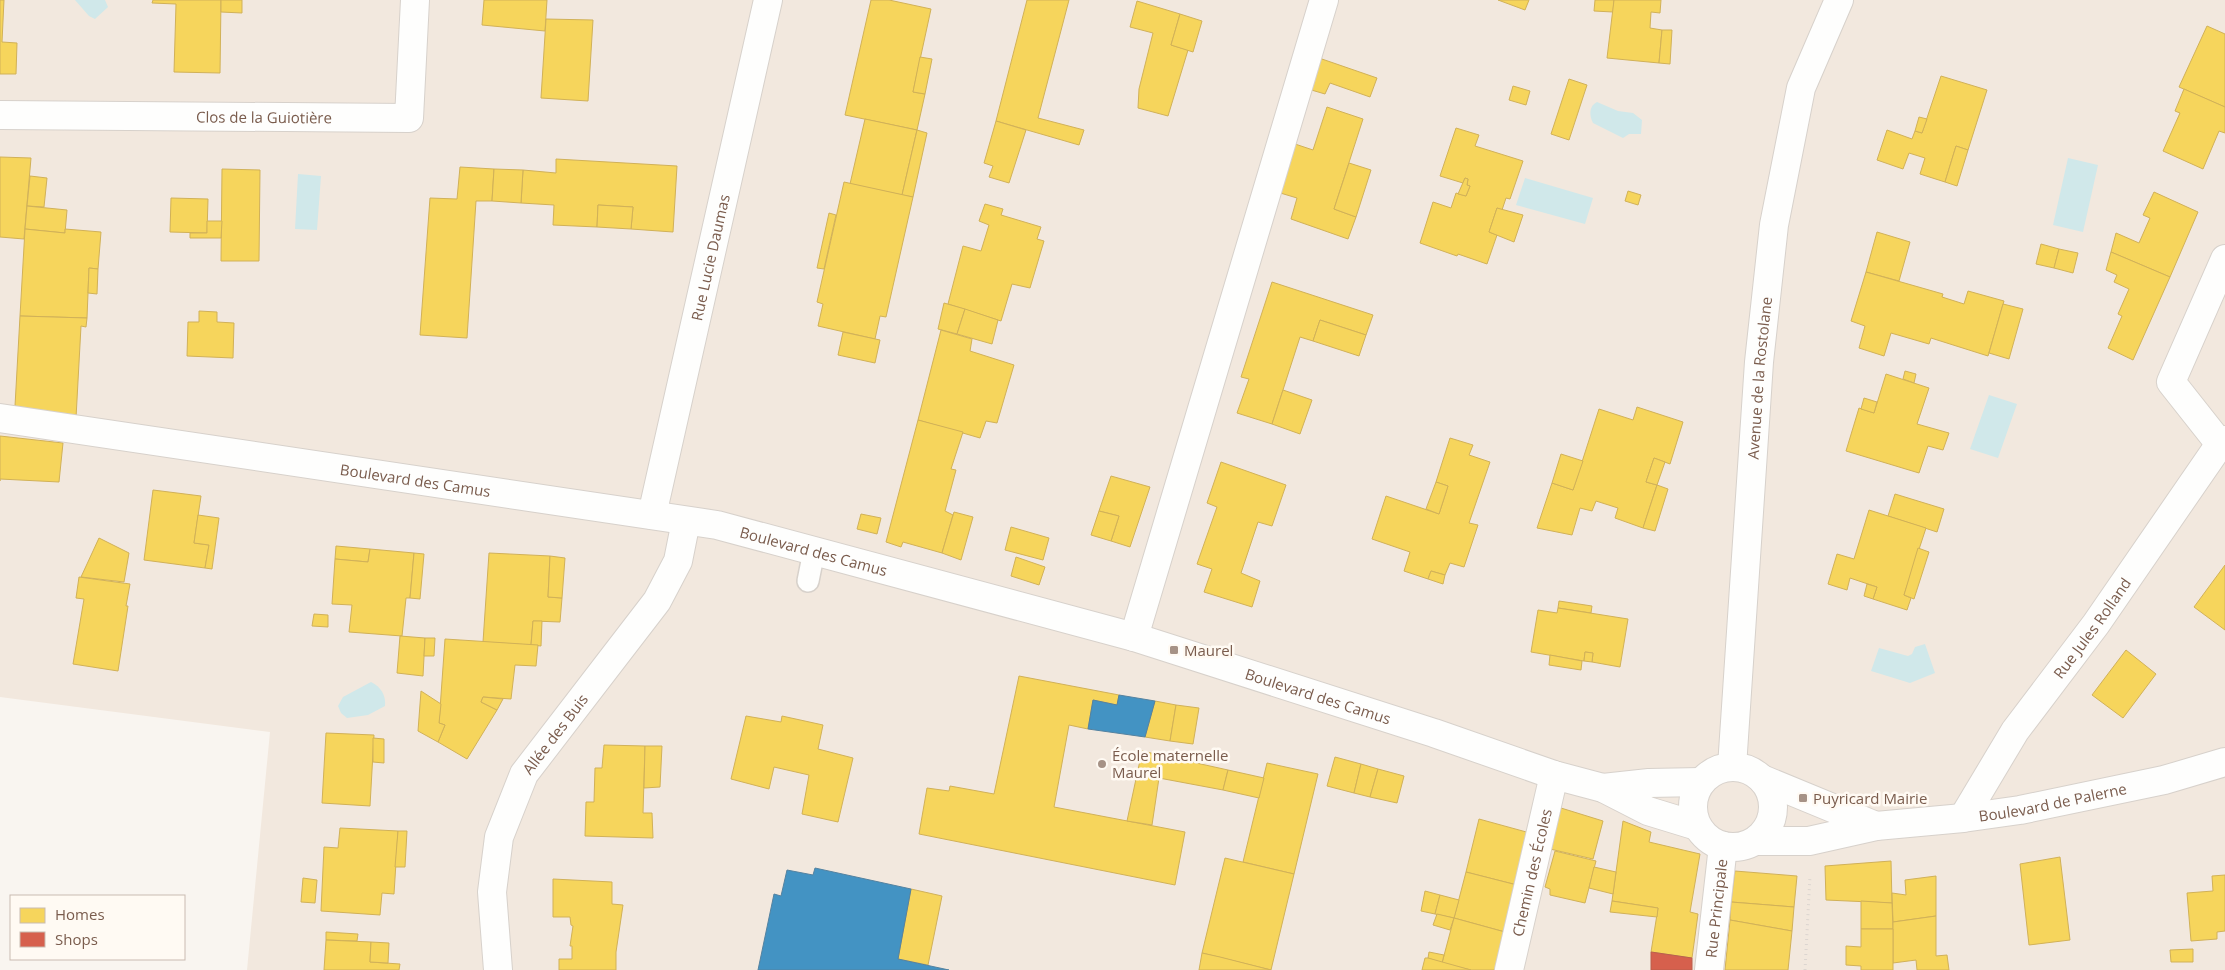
<svg xmlns="http://www.w3.org/2000/svg" width="2225" height="970" font-family="'Open Sans',sans-serif">
<style>
.residential{fill:#f2e8de}
.water{fill:#d0e8ea}
.homes{fill:#f6d55c;stroke:#d1b158}
.shops{fill:#d6604d;stroke:#ba5f4d}
.schools{fill:#4393c3;stroke:#5482a0}
.lines{fill:none;stroke-linecap:round;stroke-linejoin:round}
.service-casing{stroke:#d7d1cb;stroke-width:24}
.minor-casing{stroke:#d7d1cb;stroke-width:30}
.tertiary-casing{stroke:#d7d1cb;stroke-width:30}
.path{stroke:#dcd5d0;stroke-width:3;stroke-dasharray:1 4;stroke-linecap:butt}
.service{stroke:#fefefd;stroke-width:21}
.minor{stroke:#fefefd;stroke-width:28}
.tertiary{stroke:#fefefd;stroke-width:28}
.poi-dot{fill:#a69286;stroke:#fffaf3;stroke-width:2}
.labels{text-anchor:middle;dominant-baseline:central;stroke-width:5;stroke-linejoin:round;paint-order:stroke}
.street-label{font-size:15px;fill:#7a5c4d;stroke:#fffaf3}
.poi-label{font-size:15px;fill:#7a5c4d;stroke:#fffaf3;text-anchor:start}
</style>
<rect width="100%" height="100%" fill="#f9f5f0"/>
<path class="residential" d="M0,0H2225V970H247L270,732L0,697Z"/>
<g class="water">
<path d="M75,0H105L108,7L95,19L89,16Z"/>
<path d="M1597,102L1618,111L1633,113L1642,120L1641,134H1629L1623,138L1593,123C1589,115 1589,106 1597,102Z"/>
<path d="M2068,158L2098,165L2083,232L2053,225Z"/>
<path d="M298,174L321,176L317,230L295,229Z"/>
<path d="M1525,178L1593,198L1585,224L1516,205Z"/>
<path d="M1989,395L2017,404L1998,458L1970,449Z"/>
<path d="M1925,644L1935,673L1910,683L1871,671L1879,648L1908,656L1912,654L1915,647Z"/>
<path d="M371,682C381,687 386,695 385,706L368,715L347,718L341,713L338,706L343,697Z"/>
</g>
<g class="homes">
<path d="M0,0H4L2,42L17,43L16,74H0Z"/>
<path d="M153,0H221L220,73L174,72L176,4L152,3Z"/>
<path d="M221,0H242V13L221,12Z"/>
<path d="M484,0H547L545,31L482,25Z"/>
<path d="M871,0H889L931,9L913,92L925,94L917,130L845,115Z"/>
<path d="M1027,0H1069L1038,118L1084,130L1079,145L996,121Z"/>
<path d="M1498,0H1529L1525,10Z"/>
<path d="M1595,0H1614L1613,12L1594,11Z"/>
<path d="M1614,0H1661L1660,13L1651,12L1650,28L1662,30L1659,63L1607,58Z"/>
<path d="M1137,1L1180,14L1171,45L1188,50L1168,116L1138,108L1139,89L1153,33L1130,27Z"/>
<path d="M1180,14L1202,21L1193,52L1171,45Z"/>
<path d="M546,19L593,20L588,101L541,98Z"/>
<path d="M2207,26L2225,34V107L2179,87Z"/>
<path d="M1662,30H1672L1670,64L1659,63Z"/>
<path d="M920,57L932,59L925,94L913,92Z"/>
<path d="M1319,58L1377,78L1370,97L1330,83L1325,94L1308,89Z"/>
<path d="M1941,76L1987,90L1968,150L1956,146L1945,182L1920,174L1925,158L1909,153L1903,169L1877,160L1887,130L1912,139L1915,131L1922,133Z"/>
<path d="M1569,79L1587,85L1569,140L1551,134Z"/>
<path d="M1513,86L1530,91L1526,105L1509,100Z"/>
<path d="M2184,89L2225,107V133L2219,131L2203,169L2163,151L2180,113L2175,111Z"/>
<path d="M1327,107L1363,119L1334,209L1356,217L1348,239L1291,219L1297,198L1277,192L1292,143L1313,150Z"/>
<path d="M1919,117L1927,119L1922,133L1915,131Z"/>
<path d="M865,119L917,130L902,195L850,184Z"/>
<path d="M996,121L1026,130L1009,183L989,177L993,166L984,163Z"/>
<path d="M1456,128L1479,135L1475,146L1523,161L1510,199L1506,198L1502,210L1497,208L1489,232L1497,235L1487,264L1458,254L1457,256L1420,243L1433,202L1451,208L1456,193L1466,196L1470,186L1467,185L1468,179L1465,178L1463,183L1440,176Z"/>
<path d="M917,130L927,133L913,197L902,195Z"/>
<path d="M1956,146L1968,150L1957,186L1945,182Z"/>
<path d="M0,157L31,158L24,239L0,237Z"/>
<path d="M556,159L677,166L673,232L631,229L633,207L598,205L597,227L553,225L554,205L521,203L523,170L556,173Z"/>
<path d="M1349,163L1371,170L1356,217L1334,209Z"/>
<path d="M460,167L494,169L492,201H476L467,338L420,335L430,198L457,199Z"/>
<path d="M222,169L260,170L259,261H221Z"/>
<path d="M494,169L523,170L521,203L492,201Z"/>
<path d="M30,176L47,178L44,207L27,206Z"/>
<path d="M1465,178L1468,179L1467,185L1470,186L1466,196L1458,194Z"/>
<path d="M844,182L913,197L886,317L880,316L875,339L818,326L823,304L817,302Z"/>
<path d="M1628,191L1641,195L1638,205L1625,201Z"/>
<path d="M2154,192L2198,212L2170,277L2111,252L2116,233L2139,243L2150,218L2143,215Z"/>
<path d="M171,198L208,199L207,233L170,232Z"/>
<path d="M985,204L1003,209L1001,215L1041,227L1037,239L1044,241L1030,288L1012,284L1001,321L948,304L963,246L981,251L989,225L979,221Z"/>
<path d="M598,205L633,207L631,229L597,227Z"/>
<path d="M27,206L67,210L65,233L25,229Z"/>
<path d="M1497,208L1523,215L1514,242L1489,232Z"/>
<path d="M829,213L836,215L824,269L817,268Z"/>
<path d="M207,221H222L221,238H190V233H207Z"/>
<path d="M25,229L65,233V229L101,232L98,269L89,268L87,318L20,316Z"/>
<path d="M1877,232L1910,242L1899,281L1866,272Z"/>
<path d="M2041,244L2059,249L2054,268L2036,264Z"/>
<path d="M2059,249L2078,253L2073,273L2054,268Z"/>
<path d="M2111,252L2170,277L2133,360L2108,348L2122,316L2118,314L2129,289L2114,282L2117,275L2106,270Z"/>
<path d="M89,268L98,269L97,294L88,293Z"/>
<path d="M1866,272L1943,294L1942,297L1964,304L1968,291L2004,301L1988,356L1931,338L1929,344L1891,333L1884,356L1859,348L1865,326L1851,321Z"/>
<path d="M1272,282L1373,315L1366,335L1320,320L1313,341L1300,337L1272,424L1237,413L1249,379L1241,377Z"/>
<path d="M944,303L965,309L957,334L938,329Z"/>
<path d="M2003,304L2023,309L2009,359L1989,353Z"/>
<path d="M965,309L998,320L992,344L957,334Z"/>
<path d="M199,311L217,312V322L234,323L233,358L187,356L188,322H199Z"/>
<path d="M20,316L87,318L86,327L81,326L76,418L15,406Z"/>
<path d="M1320,320L1366,335L1359,356L1313,341Z"/>
<path d="M941,330L972,339L970,351L1014,365L997,423L986,421L980,438L918,420Z"/>
<path d="M843,332L880,340L875,363L838,355Z"/>
<path d="M1905,371L1916,374L1914,383L1903,379Z"/>
<path d="M1886,374L1929,388L1917,424L1949,433L1943,450L1928,446L1919,473L1846,451L1859,408L1874,413Z"/>
<path d="M1283,390L1312,400L1300,434L1272,424Z"/>
<path d="M1864,398L1877,402L1874,413L1861,409Z"/>
<path d="M1637,407L1683,422L1670,464L1654,458L1646,482L1657,485L1643,528L1615,518L1618,508L1596,501L1592,511L1580,508L1572,535L1537,528L1552,483L1573,490L1599,409L1633,420Z"/>
<path d="M918,420L963,432L951,469L956,470L945,511L953,515L942,553L903,542L901,547L886,542Z"/>
<path d="M0,436L63,443L59,482L0,479V481Z"/>
<path d="M1450,438L1473,445L1469,455L1490,462L1469,523L1478,525L1464,567L1450,563L1445,575L1431,571L1428,579L1404,571L1410,552L1372,539L1386,496L1439,514L1448,486L1436,482Z"/>
<path d="M1561,454L1583,461L1573,490L1552,483Z"/>
<path d="M1654,458L1665,462L1657,485L1646,482Z"/>
<path d="M1221,462L1286,485L1272,526L1258,522L1241,573L1260,581L1252,607L1204,592L1212,569L1197,564L1217,507L1207,503Z"/>
<path d="M1111,476L1150,487L1130,547L1111,541L1119,516L1099,511Z"/>
<path d="M1436,482L1448,486L1439,514L1426,509Z"/>
<path d="M1657,485L1668,489L1655,531L1643,528Z"/>
<path d="M153,490L201,496L194,543L209,545L205,568L144,560Z"/>
<path d="M1895,494L1944,509L1937,532L1888,516Z"/>
<path d="M1869,510L1926,528L1904,595L1911,598L1907,610L1873,599L1877,587L1850,578L1847,590L1828,584L1837,554L1854,559Z"/>
<path d="M1099,511L1119,516L1111,541L1091,535Z"/>
<path d="M954,512L973,517L961,560L942,553Z"/>
<path d="M861,514L881,518L877,534L857,529Z"/>
<path d="M198,515L219,518L212,569L205,568L209,545L194,543Z"/>
<path d="M1011,527L1049,538L1043,560L1005,550Z"/>
<path d="M99,538L129,553L124,582L81,577Z"/>
<path d="M336,546L370,549L368,562L335,559Z"/>
<path d="M1918,548L1929,552L1914,599L1904,595Z"/>
<path d="M370,549L414,553L410,598H406L402,636L349,632L352,605L332,604L335,559L368,562Z"/>
<path d="M414,553L424,554L420,599L410,598Z"/>
<path d="M489,553L550,556L548,597L562,598L560,622L533,621L531,645L483,642Z"/>
<path d="M550,556L565,558L562,598L548,597Z"/>
<path d="M1016,557L1045,567L1039,585L1011,576Z"/>
<path d="M2225,565V630L2194,607Z"/>
<path d="M1431,571L1445,575L1443,584L1428,579Z"/>
<path d="M79,577L130,584L126,606H128L118,671L73,664L84,599L76,598Z"/>
<path d="M1867,584L1877,587L1873,599L1864,596Z"/>
<path d="M1559,601L1592,606L1591,613L1558,608Z"/>
<path d="M1558,608L1628,619L1620,667L1592,662L1593,653L1585,652L1584,661L1531,652L1538,610L1557,613Z"/>
<path d="M314,614L328,615V627L312,626Z"/>
<path d="M533,621H542L541,646L531,645Z"/>
<path d="M400,636L425,638L423,676L397,673Z"/>
<path d="M425,638H435L434,656H424Z"/>
<path d="M445,639L538,645L536,666L515,665L511,699L483,697L481,702L497,710L467,759L438,742L445,725L439,723Z"/>
<path d="M2126,650L2156,674L2123,718L2092,695Z"/>
<path d="M1585,652L1593,653L1592,662L1584,661Z"/>
<path d="M1550,655L1582,661L1581,670L1549,665Z"/>
<path d="M1019,676L1119,695L1117,705L1093,700L1088,729L1069,725L1054,807L1185,832L1175,885L919,834L927,788L949,791L950,786L994,794Z"/>
<path d="M421,691L441,704L439,723L445,725L438,742L418,731Z"/>
<path d="M483,697L503,699L497,710L481,702Z"/>
<path d="M1155,701L1176,705L1170,741L1145,737Z"/>
<path d="M1176,705L1199,708L1193,744L1170,741Z"/>
<path d="M746,716L781,722L782,716L823,725L818,749L853,758L838,822L802,814L809,775L774,767L769,789L731,779Z"/>
<path d="M326,733L374,735L370,806L322,803Z"/>
<path d="M373,738L384,739V763L373,762Z"/>
<path d="M604,745L645,746L643,813H652L653,838L585,836L586,802H594L595,768H602Z"/>
<path d="M645,746H662L660,787L644,788Z"/>
<path d="M1142,751L1228,770L1223,790L1159,778L1152,825L1127,821Z"/>
<path d="M1335,757L1361,764L1354,793L1327,786Z"/>
<path d="M1267,763L1318,774L1294,874L1243,862Z"/>
<path d="M1361,764L1378,769L1370,797L1354,793Z"/>
<path d="M1378,769L1404,776L1397,803L1370,797Z"/>
<path d="M1228,770L1264,778L1259,798L1223,790Z"/>
<path d="M1561,808L1603,821L1593,859L1550,849Z"/>
<path d="M1479,819L1530,833L1517,885L1466,872Z"/>
<path d="M1623,821L1651,832L1649,842L1700,854L1690,912L1698,914L1692,958L1651,952L1658,908L1612,901Z"/>
<path d="M340,828L398,831L394,894L382,893L380,915L321,911L324,847L338,848Z"/>
<path d="M398,831H407L405,867H395Z"/>
<path d="M1555,851L1596,861L1585,903L1550,895V889L1545,887Z"/>
<path d="M2060,857L2070,940L2029,945L2020,864Z"/>
<path d="M1225,858L1294,874L1271,970L1202,953Z"/>
<path d="M1891,861L1892,903L1826,900L1825,866Z"/>
<path d="M1594,867L1616,872L1613,894L1589,888Z"/>
<path d="M1735,871L1797,876L1794,907L1731,902Z"/>
<path d="M1466,872L1517,885L1505,932L1454,918Z"/>
<path d="M2225,875V931L2217,932V939L2191,941L2187,893L2213,891L2212,876Z"/>
<path d="M1936,876V916L1893,922L1892,893L1906,895L1905,880Z"/>
<path d="M303,878L317,880L315,903L301,902Z"/>
<path d="M553,879L612,882V904L623,905L616,952V970H559V959H572V946H570L573,926L571,925L570,917H553Z"/>
<path d="M911,889L942,896L928,965L898,959Z"/>
<path d="M1425,891L1440,895L1435,914L1421,911Z"/>
<path d="M1440,895L1459,900L1454,918L1435,914Z"/>
<path d="M1612,901L1658,908L1657,917L1610,912Z"/>
<path d="M1861,901L1892,903L1893,929H1861Z"/>
<path d="M1731,902L1794,907L1792,931L1730,920Z"/>
<path d="M1437,914L1454,918L1450,930L1433,925Z"/>
<path d="M1936,916V956L1947,955L1949,970H1917L1916,960L1893,963V922Z"/>
<path d="M1454,918L1505,932L1495,970H1471L1442,963Z"/>
<path d="M1730,920L1792,931L1788,970H1725Z"/>
<path d="M1861,929H1893V970H1861V966L1846,965V946L1861,947Z"/>
<path d="M326,932L358,934L357,941L326,940Z"/>
<path d="M326,940L371,942L370,962L400,964L399,970H324Z"/>
<path d="M371,942L389,943L388,963L370,962Z"/>
<path d="M2193,949V962H2171L2170,950Z"/>
<path d="M1429,952L1444,955L1442,963L1428,958Z"/>
<path d="M1202,953L1220,957L1271,970H1199Z"/>
<path d="M1425,958H1428L1471,970H1422Z"/>
</g>
<path class="shops" d="M1651,952L1692,958V970H1651Z"/>
<g class="schools">
<path d="M1119,695L1155,701L1145,737L1088,729L1093,700L1117,705Z"/>
<path d="M815,868L911,889L898,959L949,970H758L774,894L781,896L787,870L813,875Z"/>
</g>
<g class="lines">
<g class="service-casing">
<path id="service" d="M808,581L814,551"/>
</g>
<g class="minor-casing">
<g id="minor">
<path id="s1" d="M0,115L409,118L415,0"/>
<path id="s2" d="M0,418L717,525L1134,637L1434,733L1554,775L1603,788L1648,811L1697,826"/>
<path d="M2220,444L2171,382L2225,259"/>
<path id="s3" d="M652,515L768,0"/>
<path d="M1134,637L1324,0"/>
<path d="M1603,788L1649,783L1701,782"/>
<path id="s4" d="M1963,818L2015,731L2096,624L2220,444L2225,440"/>
<path id="s5" d="M498,970L492,892L499,837L524,774L657,601L678,561L686,521"/>
<path id="s6" d="M1509,970L1554,775"/>
<path id="s7" d="M1709,970L1723,846"/>
</g>
</g>
<g class="tertiary-casing">
<g id="tertiary">
<path id="s8" d="M1732,767L1759,362L1774,225L1801,88L1839,0"/>
<circle cx="1733" cy="807" r="40"/>
<path d="M1762,779L1876,826"/>
<path id="s9" d="M1756,841H1809L1876,826L1963,818L2020,810L2164,780L2225,762"/>
</g>
</g>
<path class="path" d="M1805,970L1810,876"/>
<use href="#service" class="service"/>
<use href="#minor" class="minor"/>
<use href="#tertiary" class="tertiary"/>
</g>
<g class="poi-dot">
<rect x="1169" y="645" width="10" height="10" rx="2.5"/>
<circle cx="1102" cy="764" r="5"/>
<rect x="1798" y="793" width="10" height="10" rx="2.5"/>
</g>
<g class="labels">
<g class="street-label">
<text stroke="none"><textPath href="#s1" startOffset="264">Clos de la Guiotière</textPath></text>
<text stroke="none"><textPath href="#s3" startOffset="264">Rue Lucie Daumas</textPath></text>
<text stroke="none"><textPath href="#s8" startOffset="390">Avenue de la Rostolane</textPath></text>
<text stroke="none"><textPath href="#s2" startOffset="420">Boulevard des Camus</textPath></text>
<text stroke="none"><textPath href="#s2" startOffset="825">Boulevard des Camus</textPath></text>
<text stroke="none"><textPath href="#s4" startOffset="230">Rue Jules Rolland</textPath></text>
<text stroke="none"><textPath href="#s2" startOffset="1350">Boulevard des Camus</textPath></text>
<text stroke="none"><textPath href="#s5" startOffset="252">Allée des Buis</textPath></text>
<text stroke="none"><textPath href="#s9" startOffset="300">Boulevard de Palerne</textPath></text>
<text stroke="none"><textPath href="#s6" startOffset="100">Chemin des Écoles</textPath></text>
<text stroke="none"><textPath href="#s7" startOffset="62">Rue Principale</textPath></text>
</g>
<g class="poi-label">
<text x="1184" y="650">Maurel</text>
<text x="1112" y="755">École maternelle<tspan x="1112" dy="17">Maurel</tspan></text>
<text x="1813" y="798">Puyricard Mairie</text>
</g>
</g>
<rect x="10" y="895" width="175" height="65" fill="#fffaf3" stroke="#cabbb1"/>
<rect x="20" y="908" width="25" height="15" fill="#f6d55c" stroke="#cabbb1"/>
<text x="55" y="920" font-size="15" fill="#7a5c4d">Homes</text>
<rect x="20" y="932" width="25" height="15" fill="#d6604d" stroke="#cabbb1"/>
<text x="55" y="945" font-size="15" fill="#7a5c4d">Shops</text>
</svg>
